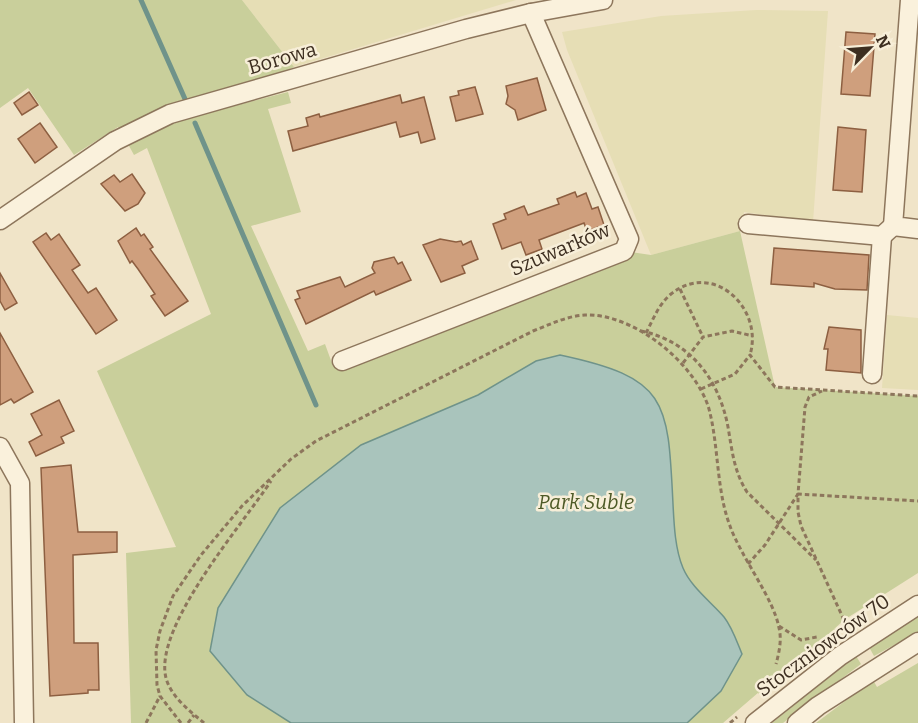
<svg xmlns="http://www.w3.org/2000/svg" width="918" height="723" font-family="Bitter,serif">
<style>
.farmland{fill:#e6deb5}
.green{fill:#c9cf9b}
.water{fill:#a9c4bc;stroke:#6f938a;stroke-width:1.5}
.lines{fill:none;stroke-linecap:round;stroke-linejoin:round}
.stream{stroke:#6f938a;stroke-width:5}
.building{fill:#cf9f7d;stroke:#8d5f41;stroke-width:1.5}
.minor-casing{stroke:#8d765c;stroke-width:21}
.path{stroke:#8d765c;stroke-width:3;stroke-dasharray:4.5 3;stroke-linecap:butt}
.minor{stroke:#faf1dc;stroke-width:18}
.labels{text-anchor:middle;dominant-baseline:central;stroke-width:5;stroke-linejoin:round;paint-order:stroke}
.street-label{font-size:20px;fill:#3d2e20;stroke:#f7eed8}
.park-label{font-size:20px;font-style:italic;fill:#4d5a26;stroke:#f7eed8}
</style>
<rect width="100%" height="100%" fill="#f0e4c8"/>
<g class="farmland">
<path d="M242,0H516L294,67Z"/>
<path d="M756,10L828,11L813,222L744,212L740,231L651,255L567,50L562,32L661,16Z"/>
<path d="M887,315L918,318V390L882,388Z"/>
</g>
<g class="green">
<path d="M0,0H242L294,67L271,79L120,130L118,127L74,155L28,88L0,108Z"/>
<path d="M288,92L291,103L268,109L301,212L251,226L308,351L325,344L333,366L624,251L651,255L740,231L775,387L918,396V573L844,620L833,630L840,626L843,630L758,694L759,692L723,723H131L126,553L176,547L97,371L211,314L147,148L134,155L128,144L186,118Z"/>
<path d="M918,616V632L874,656L869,647Z"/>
<path d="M856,656L861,664L783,723H772Z"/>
<path d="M918,663V723H816L873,680L877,687Z"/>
</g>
<path class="water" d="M560,355C668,378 668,400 673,504C674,524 675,549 683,568C691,587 710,601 724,617C732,627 737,642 742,654L721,691L687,723H291L247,695L210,651L218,608L280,508L361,445L478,395L536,361Z"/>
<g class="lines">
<g class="stream">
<path d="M141,0L185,99"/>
<path d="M195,123L316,405"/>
</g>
</g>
<g class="building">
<path d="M846,32L875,34L870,96L841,94Z"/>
<path d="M537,78L546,110L518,120L515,110L506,104L508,96L506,86Z"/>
<path d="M475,87L483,114L456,121L450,97L459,95L458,91Z"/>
<path d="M29,92L38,105L22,115L14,103Z"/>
<path d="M400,95L402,103L424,97L435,139L421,143L418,132L400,137L396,122L293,151L288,131L308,126L306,118L319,114L320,117Z"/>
<path d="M40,123L57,147L35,163L18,139Z"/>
<path d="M838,127L866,130L862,192L833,190Z"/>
<path d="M132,174L145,193L138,204L125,211L101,184L114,175L120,182Z"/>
<path d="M575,192L577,197L586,193L592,209L598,207L604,225L587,231L584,223L539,240L542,249L526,255L521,242L502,249L493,224L506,219L504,214L524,206L528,215L559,204L557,199Z"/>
<path d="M136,228L141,236L144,234L153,247L150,249L188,301L165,316L151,296L155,294L138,269L132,261L130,263L118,241Z"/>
<path d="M46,233L51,240L59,234L80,265L72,270L88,293L96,288L117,320L96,334L33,242Z"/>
<path d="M440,239L456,242L461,241L463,245L471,241L478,259L462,266L465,273L441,282L423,245Z"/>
<path d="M774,248L869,255L867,290L835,289L814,283V287L771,284Z"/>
<path d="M394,257L398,264L402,262L411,280L376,295L374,291L306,324L295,300L300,298L297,291L340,277L345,287L375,273L372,268L374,262Z"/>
<path d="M0,273L17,303L5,310L0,301Z"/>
<path d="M829,327L861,330V373L826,370L828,349H824Z"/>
<path d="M0,333L33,392L14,403L11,399L0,405Z"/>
<path d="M59,400L74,431L61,437L64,443L36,456L29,442L42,435L31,414Z"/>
<path d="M71,465L78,532H117V552L73,555L74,643H98L99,690H88V693L50,696L41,468Z"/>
</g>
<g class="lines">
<g class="minor-casing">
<g id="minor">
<path d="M910,0L893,226L918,229"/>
<path d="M0,220L115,141L170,114L466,29L531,13L603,0"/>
<path d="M748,224L882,236L893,226"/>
<path d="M342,361L624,251L629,239L531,13"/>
<path d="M872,374L882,236"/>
<path d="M0,447L20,483L24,723"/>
<path d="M755,723L840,656L918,605"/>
<path d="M797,723L818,706L918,642"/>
</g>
</g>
<g class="path">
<path d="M680,289L703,337"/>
<path d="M641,331C690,341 719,379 728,427C732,450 734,472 747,492L816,560"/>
<path d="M646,333C653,320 658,305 671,294C713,260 764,308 750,355"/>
<path d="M683,363L703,337L732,331L753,336"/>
<path d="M701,389L735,374L750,355L775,387L918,396"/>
<path d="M748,564L765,545L798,494L805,407L809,397L822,391"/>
<path d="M844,620L801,526L798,512V494L918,501"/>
<path d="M779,626L801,640L817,637"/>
<path d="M146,723L160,696"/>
<path d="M181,723L160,696L157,685L156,650L160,631L173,596L201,555L242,506L291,459L316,441L533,331C551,324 567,316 585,315C634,313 696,364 709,409C719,447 716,489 730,526C741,557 774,599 779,628C782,640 779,653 776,664"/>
<path d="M188,723L194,715"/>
<path d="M204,723C190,711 171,697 166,678C153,627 243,524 271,481"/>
<path d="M730,723L737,717"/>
</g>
<use href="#minor" class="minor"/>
</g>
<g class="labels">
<g class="street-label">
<text transform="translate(282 58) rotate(-16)">Borowa</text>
<text transform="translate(560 249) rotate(-23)">Szuwarków</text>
<text transform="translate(823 645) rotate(-36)">Stoczniowców 70</text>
</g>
<g class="park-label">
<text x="586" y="502">Park Suble</text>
</g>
</g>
<g transform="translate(870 48) rotate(65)" stroke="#f7eed8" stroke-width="4.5" paint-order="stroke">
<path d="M0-4.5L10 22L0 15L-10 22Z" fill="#3d2e20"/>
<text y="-9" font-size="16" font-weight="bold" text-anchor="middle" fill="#3d2e20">N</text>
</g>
</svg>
